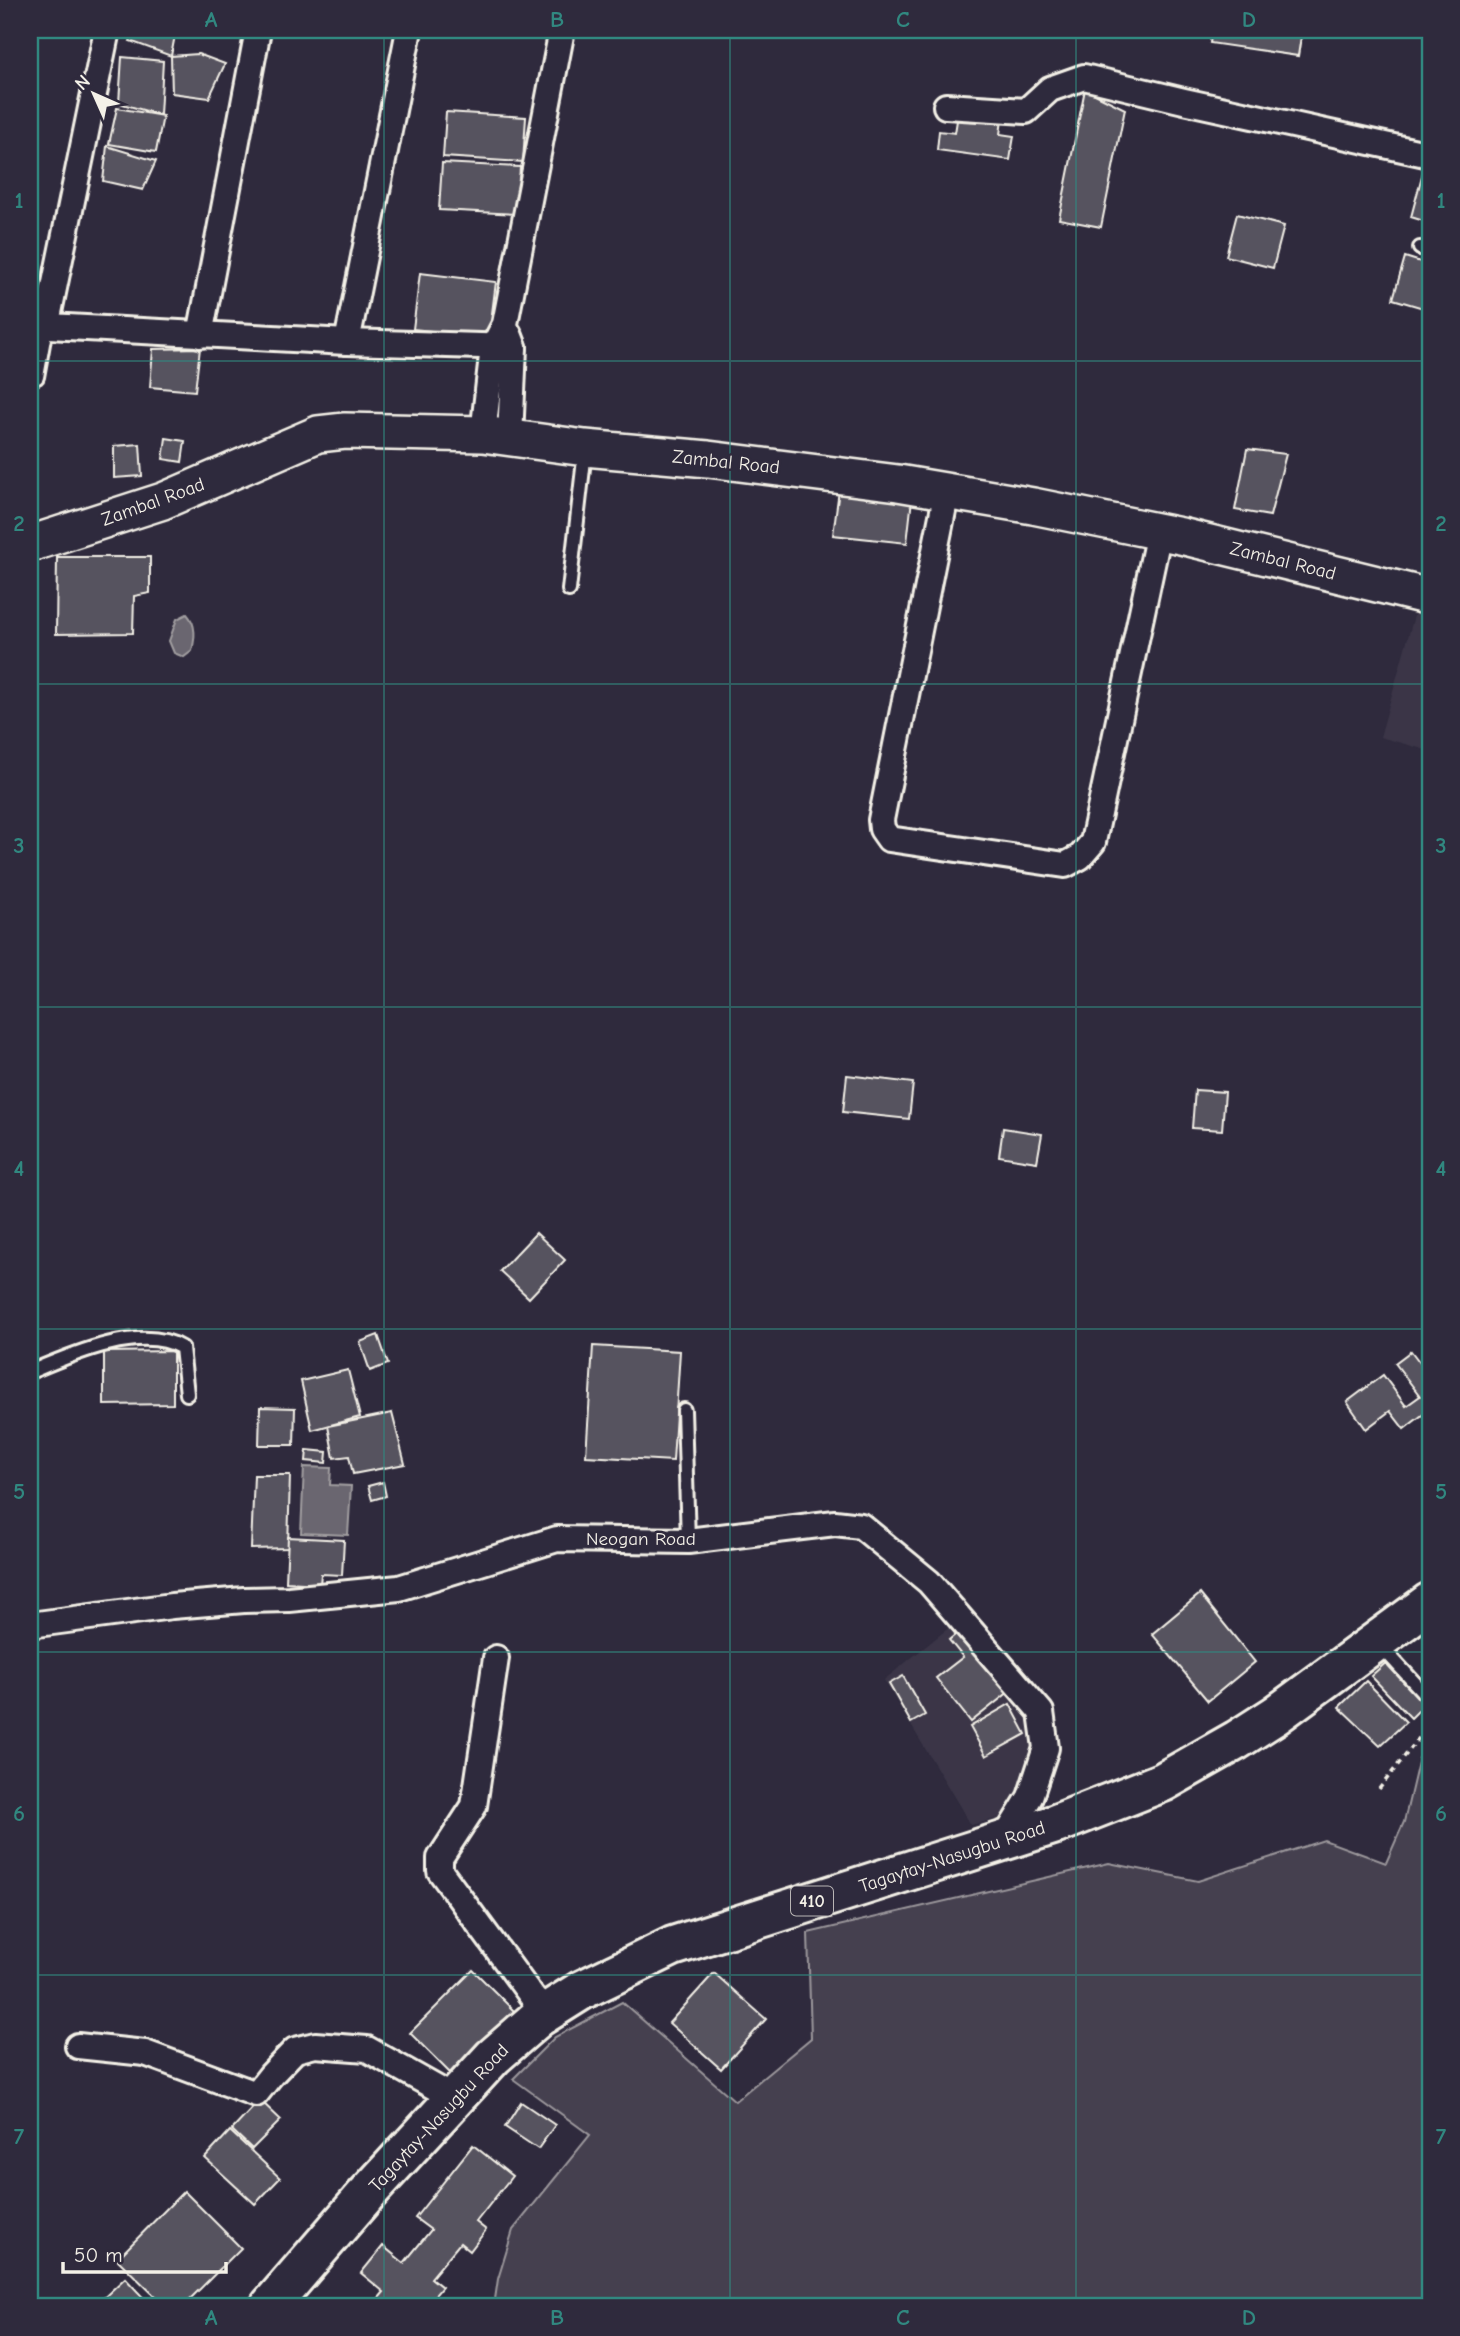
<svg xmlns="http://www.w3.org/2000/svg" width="1460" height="2336" font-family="'Comic Neue',sans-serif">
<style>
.built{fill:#3b3647}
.green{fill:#454050;stroke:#9c989c;stroke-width:2}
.water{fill:#6a6670;stroke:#a19ea0;stroke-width:2}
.building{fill:#56525f;stroke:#f4f1e8;stroke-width:2}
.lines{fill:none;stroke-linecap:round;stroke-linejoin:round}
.lane-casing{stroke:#f4f1e8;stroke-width:18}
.street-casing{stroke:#f4f1e8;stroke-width:30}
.secondary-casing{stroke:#f4f1e8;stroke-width:40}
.primary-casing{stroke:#f4f1e8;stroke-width:44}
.path{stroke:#f4f1e8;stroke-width:3.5;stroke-dasharray:5 5;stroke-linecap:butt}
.lane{stroke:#2f2a3d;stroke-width:12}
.street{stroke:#2f2a3d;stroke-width:24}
.secondary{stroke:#2f2a3d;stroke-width:35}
.primary{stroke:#2f2a3d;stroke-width:38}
.grid{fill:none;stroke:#318880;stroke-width:2;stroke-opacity:0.55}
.labels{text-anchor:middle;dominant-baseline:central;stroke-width:5;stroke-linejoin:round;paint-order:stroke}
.shield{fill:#2f2a3d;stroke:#b9b5b5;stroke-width:2}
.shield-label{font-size:18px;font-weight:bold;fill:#f4f1e8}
.street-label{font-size:19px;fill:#f4f1e8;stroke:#2f2a3d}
.neatline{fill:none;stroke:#318880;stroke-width:2.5}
.grid-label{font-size:23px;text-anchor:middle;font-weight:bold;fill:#318880}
</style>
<rect width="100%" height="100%" fill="#2f2a3d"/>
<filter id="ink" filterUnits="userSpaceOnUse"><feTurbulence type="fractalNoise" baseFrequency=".0143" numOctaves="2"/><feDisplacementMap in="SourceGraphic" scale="14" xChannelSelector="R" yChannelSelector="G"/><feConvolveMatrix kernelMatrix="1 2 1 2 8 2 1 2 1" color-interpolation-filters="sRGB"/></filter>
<g filter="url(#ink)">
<g class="built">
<path d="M1418,602L1430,605V751L1380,737Z"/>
<path d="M956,1622L1035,1723L1036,1745L1008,1816L971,1825L884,1680Z"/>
</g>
<path class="green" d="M1430,1750V2306H494L498,2279L513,2230L590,2135L513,2079L555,2037L622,2002L735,2101L811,2038L808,1933L1109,1863L1198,1881L1324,1840L1386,1863L1404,1822L1419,1758Z"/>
<g class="water">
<path d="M187,614C197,625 195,638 192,651L184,657L174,653L169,641L177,619Z"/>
<path d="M304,1467L331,1468L330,1485L351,1486L348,1535L301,1533Z"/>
</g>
<g class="building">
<path d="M135,30H176L171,56L130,41Z"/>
<path d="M1212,30H1302L1298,56L1210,43Z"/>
<path d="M198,54L225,64L209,98L172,93L171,56Z"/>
<path d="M122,57L163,61L160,115L119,103Z"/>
<path d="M1085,89L1125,109L1101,227L1059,219Z"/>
<path d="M117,108L163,116L156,152L109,144Z"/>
<path d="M446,112L526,117L523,162L443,157Z"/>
<path d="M958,114L1002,120L1000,134L1014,136L1010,160L937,150L939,131L955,133Z"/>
<path d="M107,146L156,161L143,190L103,181Z"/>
<path d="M442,163L520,167L517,214L439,210Z"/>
<path d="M1423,172L1430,174V223L1411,217Z"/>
<path d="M1237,214L1284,226L1273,268L1226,256Z"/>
<path d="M1405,257L1430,265V310L1393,299Z"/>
<path d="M420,273L496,282L489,337L413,329Z"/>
<path d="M200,348L195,391L150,387L153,349Z"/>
<path d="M166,438L185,441L182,462L163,459Z"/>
<path d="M140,444L142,476L114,478V446Z"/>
<path d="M1247,449L1286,454L1270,516L1235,510Z"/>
<path d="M839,490L912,499L907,543L833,535Z"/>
<path d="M57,557H150V593L134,596L133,633L56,634Z"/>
<path d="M847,1075L913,1083L909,1119L843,1112Z"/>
<path d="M1195,1090L1225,1092L1222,1130L1192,1128Z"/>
<path d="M1003,1128L1042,1134L1037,1162L999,1156Z"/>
<path d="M536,1233L565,1260L529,1298L500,1271Z"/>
<path d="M378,1335L388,1364L370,1371L360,1342Z"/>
<path d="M593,1346L680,1351L673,1461L586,1456Z"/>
<path d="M173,1351V1404L104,1405V1352Z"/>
<path d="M1411,1351L1430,1376V1409L1404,1429L1390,1411L1366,1429L1347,1402L1383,1375L1406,1406L1420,1396L1395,1363Z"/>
<path d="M348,1370L360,1417L312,1430L301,1381Z"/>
<path d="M260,1407L295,1408L294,1445H259Z"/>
<path d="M392,1413L405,1464L353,1474L349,1456L334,1458L328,1426Z"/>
<path d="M307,1450L327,1452L326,1463L306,1461Z"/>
<path d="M254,1475H290L288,1548L251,1549Z"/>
<path d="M383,1482L386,1496L372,1500L368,1486Z"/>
<path d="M288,1537L344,1540L342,1575L321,1574L320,1584L286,1582Z"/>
<path d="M1200,1594L1255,1662L1208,1701L1152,1634Z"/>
<path d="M961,1630L1010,1691L971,1722L936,1678L963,1657L949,1640Z"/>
<path d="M1390,1659L1429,1700L1411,1718L1371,1676Z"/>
<path d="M903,1676L925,1715L911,1723L889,1684Z"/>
<path d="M1366,1681L1406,1722L1380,1746L1339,1707Z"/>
<path d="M1010,1704L1026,1734L986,1756L970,1727Z"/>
<path d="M473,1970L518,2015L455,2078L410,2033Z"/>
<path d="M714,1973L766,2019L721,2069L669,2023Z"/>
<path d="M260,2100L281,2120L252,2149L232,2130Z"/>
<path d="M521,2102L555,2125L538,2149L505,2127Z"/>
<path d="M230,2131L280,2178L255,2204L205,2158Z"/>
<path d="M473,2145L512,2176L476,2222L486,2230L470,2251L460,2243L431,2278L442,2287L426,2306H411L403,2300L397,2306H372L384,2292L361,2273L383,2246L404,2263L431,2230L415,2218Z"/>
<path d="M184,2191L241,2248L183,2306H165L117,2259Z"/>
<path d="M125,2278L151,2306H95Z"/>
</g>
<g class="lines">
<g class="lane-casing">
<g id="lane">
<path d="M1420,248L1430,249"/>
<path d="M37,377L46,327"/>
<path d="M569,590L585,451"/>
<path d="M30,1372C70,1355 142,1323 182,1348L187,1394"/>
<path d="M684,1410L688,1541"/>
<path d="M1379,1644L1425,1694"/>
</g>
</g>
<g class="street-casing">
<g id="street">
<path d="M946,106L1026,111L1050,89L1084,77L1184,101L1430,155"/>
<path d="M30,325L347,342L514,347"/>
<path d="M46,327L107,30"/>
<path d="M509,334L514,347L510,438"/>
<path d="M200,335L258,30"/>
<path d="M347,342L409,30"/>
<path d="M483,434L493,347L505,324L562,30"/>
<path d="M947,491L881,820L882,829L889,839L1065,865L1080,857L1093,842L1159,532"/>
<path d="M30,1625L172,1606L244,1600L289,1599L399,1588L557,1539L688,1541L835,1523L861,1526L929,1582L1041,1712L1046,1748L1030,1797L1003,1841"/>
<path d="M496,1658L474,1806L440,1858V1871L544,2013"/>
<path d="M78,2046L145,2053L256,2094L271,2075L295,2050L315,2045L367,2049L454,2098"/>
</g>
</g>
<g class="secondary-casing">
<path id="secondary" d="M30,544L163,501L318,434L345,431L483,434L585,448L708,459L898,483L1033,506L1181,536L1430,597"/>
</g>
<g class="primary-casing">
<path id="primary" d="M270,2306L365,2196L493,2057L539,2017L582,1990L673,1946L1056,1824L1163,1782L1237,1740L1276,1715L1430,1602"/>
</g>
<path class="path" d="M1379,1789L1430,1724"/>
<use href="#lane" class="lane"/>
<use href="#street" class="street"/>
<use href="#secondary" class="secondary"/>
<use href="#primary" class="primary"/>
</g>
</g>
<path class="grid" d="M384,30V2306M730,30V2306M1076,30V2306M30,361H1430M30,684H1430M30,1007H1430M30,1329H1430M30,1652H1430M30,1975H1430"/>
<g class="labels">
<rect class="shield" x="791" y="1886.5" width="42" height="29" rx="5"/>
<g class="shield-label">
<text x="812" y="1901">410</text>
</g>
<g class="street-label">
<text transform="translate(726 462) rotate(6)">Zambal Road</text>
<text transform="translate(153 502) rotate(-20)">Zambal Road</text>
<text transform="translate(1283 561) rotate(14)">Zambal Road</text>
<text x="641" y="1539">Neogan Road</text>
<text transform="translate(952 1857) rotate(-18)">Tagaytay-Nasugbu Road</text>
<text transform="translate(439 2118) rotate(-47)">Tagaytay-Nasugbu Road</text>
</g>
</g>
<rect width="1460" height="2336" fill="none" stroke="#2f2a3d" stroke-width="77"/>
<g transform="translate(94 94) rotate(315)" stroke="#2f2a3d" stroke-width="5" paint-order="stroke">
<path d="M0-5L12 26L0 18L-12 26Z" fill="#f4f1e8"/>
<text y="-10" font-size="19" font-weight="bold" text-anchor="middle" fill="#f4f1e8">N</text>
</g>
<path d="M63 2262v10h163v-10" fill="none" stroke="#f4f1e8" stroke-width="3.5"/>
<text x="74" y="2262" font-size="21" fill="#f4f1e8" stroke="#2f2a3d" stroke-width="5" paint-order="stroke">50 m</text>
<rect x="38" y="38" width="1384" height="2260" class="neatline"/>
<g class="grid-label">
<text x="211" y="27">A</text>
<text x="557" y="27">B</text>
<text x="903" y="27">C</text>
<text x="1249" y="27">D</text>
<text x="19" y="208">1</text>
<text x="1441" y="208">1</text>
<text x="19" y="531">2</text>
<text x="1441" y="531">2</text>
<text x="19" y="853">3</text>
<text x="1441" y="853">3</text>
<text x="19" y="1176">4</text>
<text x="1441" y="1176">4</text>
<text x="19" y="1499">5</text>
<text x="1441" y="1499">5</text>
<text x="19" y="1821">6</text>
<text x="1441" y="1821">6</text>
<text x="19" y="2144">7</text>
<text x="1441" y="2144">7</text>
<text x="211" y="2325">A</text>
<text x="557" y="2325">B</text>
<text x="903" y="2325">C</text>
<text x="1249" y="2325">D</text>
</g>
</svg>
